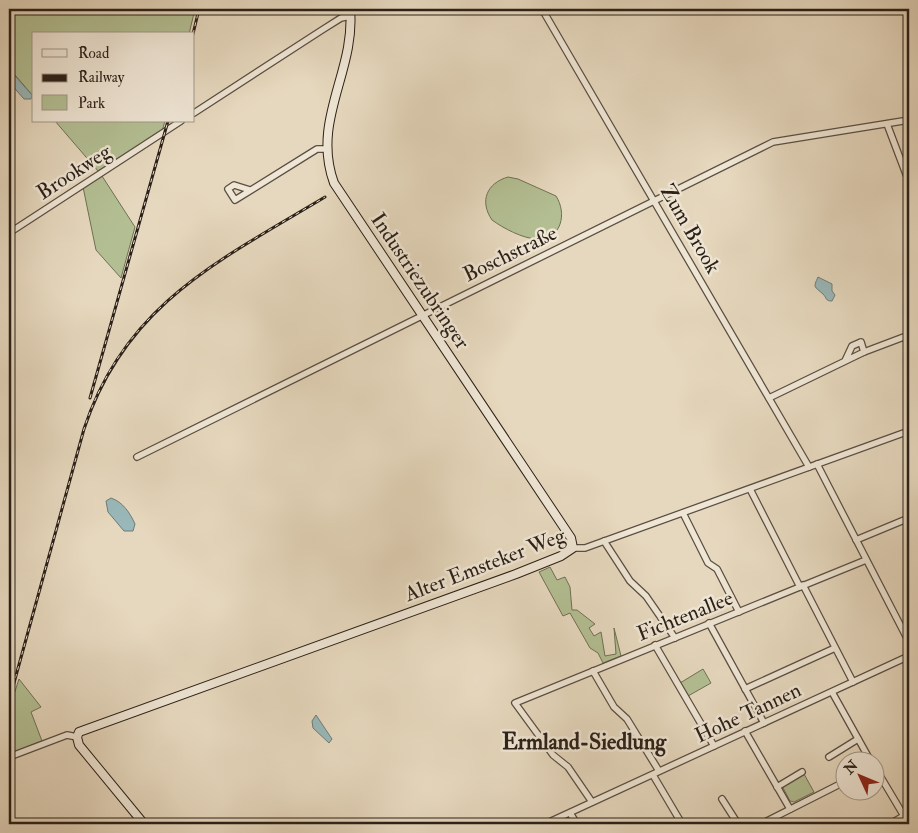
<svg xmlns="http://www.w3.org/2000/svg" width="918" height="833" font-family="'IM FELL Double Pica',serif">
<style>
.green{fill:#b3bf93;stroke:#6f7056}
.water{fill:#99b8b9;stroke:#6d7b79}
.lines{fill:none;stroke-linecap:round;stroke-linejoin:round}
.street-casing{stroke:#5a4e42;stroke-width:8}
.secondary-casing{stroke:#2b2018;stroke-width:10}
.street{stroke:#efe6d5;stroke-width:5.5}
.secondary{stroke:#efe6d5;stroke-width:8}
.rail-casing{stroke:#2b2018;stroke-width:3}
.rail{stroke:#efe6d5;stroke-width:1;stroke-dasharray:4;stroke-linecap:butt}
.labels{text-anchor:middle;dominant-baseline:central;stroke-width:5;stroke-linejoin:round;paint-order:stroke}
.street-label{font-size:21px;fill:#2b2018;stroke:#efe6d5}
.neighbourhood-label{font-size:22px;font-weight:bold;fill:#2b2018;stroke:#efe6d5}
</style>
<rect width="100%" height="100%" fill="#e6d8be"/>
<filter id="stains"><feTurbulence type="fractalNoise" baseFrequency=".004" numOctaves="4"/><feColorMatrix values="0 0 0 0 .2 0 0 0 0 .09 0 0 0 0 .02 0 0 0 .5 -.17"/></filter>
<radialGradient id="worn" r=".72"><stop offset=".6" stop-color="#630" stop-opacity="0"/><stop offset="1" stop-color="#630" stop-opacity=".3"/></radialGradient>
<g class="green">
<path d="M9,9H195L189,34H34V97L9,68Z"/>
<path d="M55,121H165L162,131L98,171Z"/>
<path d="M102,176L135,227L121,278L96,250L83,187Z"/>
<path d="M508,177L518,179L556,196C567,213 562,239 538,239C523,239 503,228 492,220C479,201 487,183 508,177Z"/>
<path d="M550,567L557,580L565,577L570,587L572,610H577L595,624L589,628L594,636L601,632L605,656L616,654L614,628L621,656L603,663L598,653L590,648L570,613L563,616L539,572Z"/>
<path d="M703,669L711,683L688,696L680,683Z"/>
<path d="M19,679L41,707L31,712L42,741L9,754V710Z"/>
<path d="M804,774L814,792L794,802L790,801L782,786Z"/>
</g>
<g class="water">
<path d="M9,69L32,95L31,99H24L9,82Z"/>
<path d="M818,277L832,284V291L835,295L832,301C825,301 827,298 823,294C814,286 813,288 818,277Z"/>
<path d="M111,498C123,502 130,513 135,524L133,531H124L108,512L106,501Z"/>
<path d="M316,715L332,739L329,743L313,728L312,721Z"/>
</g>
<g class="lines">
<g class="street-casing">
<g id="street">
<path d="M542,9L809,467"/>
<path d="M194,113L322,30L341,18L351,16"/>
<path d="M887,124L909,182"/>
<path d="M250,190L234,185L228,189L235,200L317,149H326"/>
<path d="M9,233L181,121"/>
<path d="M864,352L909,335"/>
<path d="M769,398L864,352L861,342L852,346L845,361"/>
<path d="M137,457L773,142L909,120"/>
<path d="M817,464L909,642"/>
<path d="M750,489L800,587"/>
<path d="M683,513L708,563L717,569L739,612"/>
<path d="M856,540L909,518"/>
<path d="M604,541L630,581L646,596L675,638"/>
<path d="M573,548H585L909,431"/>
<path d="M803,585L853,682"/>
<path d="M709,623L764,723"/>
<path d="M655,645L714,746"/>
<path d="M593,671L614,707L627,719L659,771"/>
<path d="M745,689L835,648"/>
<path d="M832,692L870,760"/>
<path d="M745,731L790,809"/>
<path d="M9,757L67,735L77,737"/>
<path d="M829,757L858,739"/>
<path d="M876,769L904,816"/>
<path d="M653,775L682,824"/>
<path d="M777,787L802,772"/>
<path d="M722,799L738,824"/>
<path d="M592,802L568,767L553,755L515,703L866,560"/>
<path d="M570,813L577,824"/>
<path d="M545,824L909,656"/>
<path d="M761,824L846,781"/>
<path d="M890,824L909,813"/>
</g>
</g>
<g class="secondary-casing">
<path id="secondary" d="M144,824L79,745L77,737L79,732L516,574L561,556L573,548L571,538L334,183C311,120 356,71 350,9"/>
</g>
<use href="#street" class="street"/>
<use href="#secondary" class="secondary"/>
<g class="rail-casing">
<g id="rail">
<path d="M193,34L199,9"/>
<path d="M90,398L168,121"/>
<path d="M9,701L84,429C125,304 220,260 325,197"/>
</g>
</g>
<use href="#rail" class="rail"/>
</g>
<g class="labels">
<g class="street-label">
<text transform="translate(74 172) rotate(-33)">Brookweg</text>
<text transform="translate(690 229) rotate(60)">Zum Brook</text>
<text transform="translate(510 254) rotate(-26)">Boschstraße</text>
<text transform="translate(420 281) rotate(56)">Industriezubringer</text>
<text transform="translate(485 565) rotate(-21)">Alter Emsteker Weg</text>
<text transform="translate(685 616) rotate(-22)">Fichtenallee</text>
<text transform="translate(748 713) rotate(-25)">Hohe Tannen</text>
</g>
<g class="neighbourhood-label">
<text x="584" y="742">Ermland-Siedlung</text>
</g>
</g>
<rect width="918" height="833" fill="none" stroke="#e6d8be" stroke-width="30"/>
<rect x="10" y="10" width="898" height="813" fill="none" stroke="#2b2018" stroke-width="2.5"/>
<rect x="15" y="15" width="888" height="803" fill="none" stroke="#2b2018"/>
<rect x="32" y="32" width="162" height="90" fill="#efe6d5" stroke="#a19789"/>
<rect x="42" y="49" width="25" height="8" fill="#efe6d5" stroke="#a19789"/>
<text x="78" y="58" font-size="15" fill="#2b2018">Road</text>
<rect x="42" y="74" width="25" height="8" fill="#2b2018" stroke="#a19789"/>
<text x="78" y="82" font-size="15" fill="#2b2018">Railway</text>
<rect x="42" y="95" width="25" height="15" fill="#b3bf93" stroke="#a19789"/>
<text x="78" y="108" font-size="15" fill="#2b2018">Park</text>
<g transform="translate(860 776) rotate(314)"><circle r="24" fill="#efe6d5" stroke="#a19789"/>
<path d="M0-4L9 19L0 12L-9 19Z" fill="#8f2418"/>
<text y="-8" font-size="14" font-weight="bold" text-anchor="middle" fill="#2b2018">N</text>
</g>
<rect width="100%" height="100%" filter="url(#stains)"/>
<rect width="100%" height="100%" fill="url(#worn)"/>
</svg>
